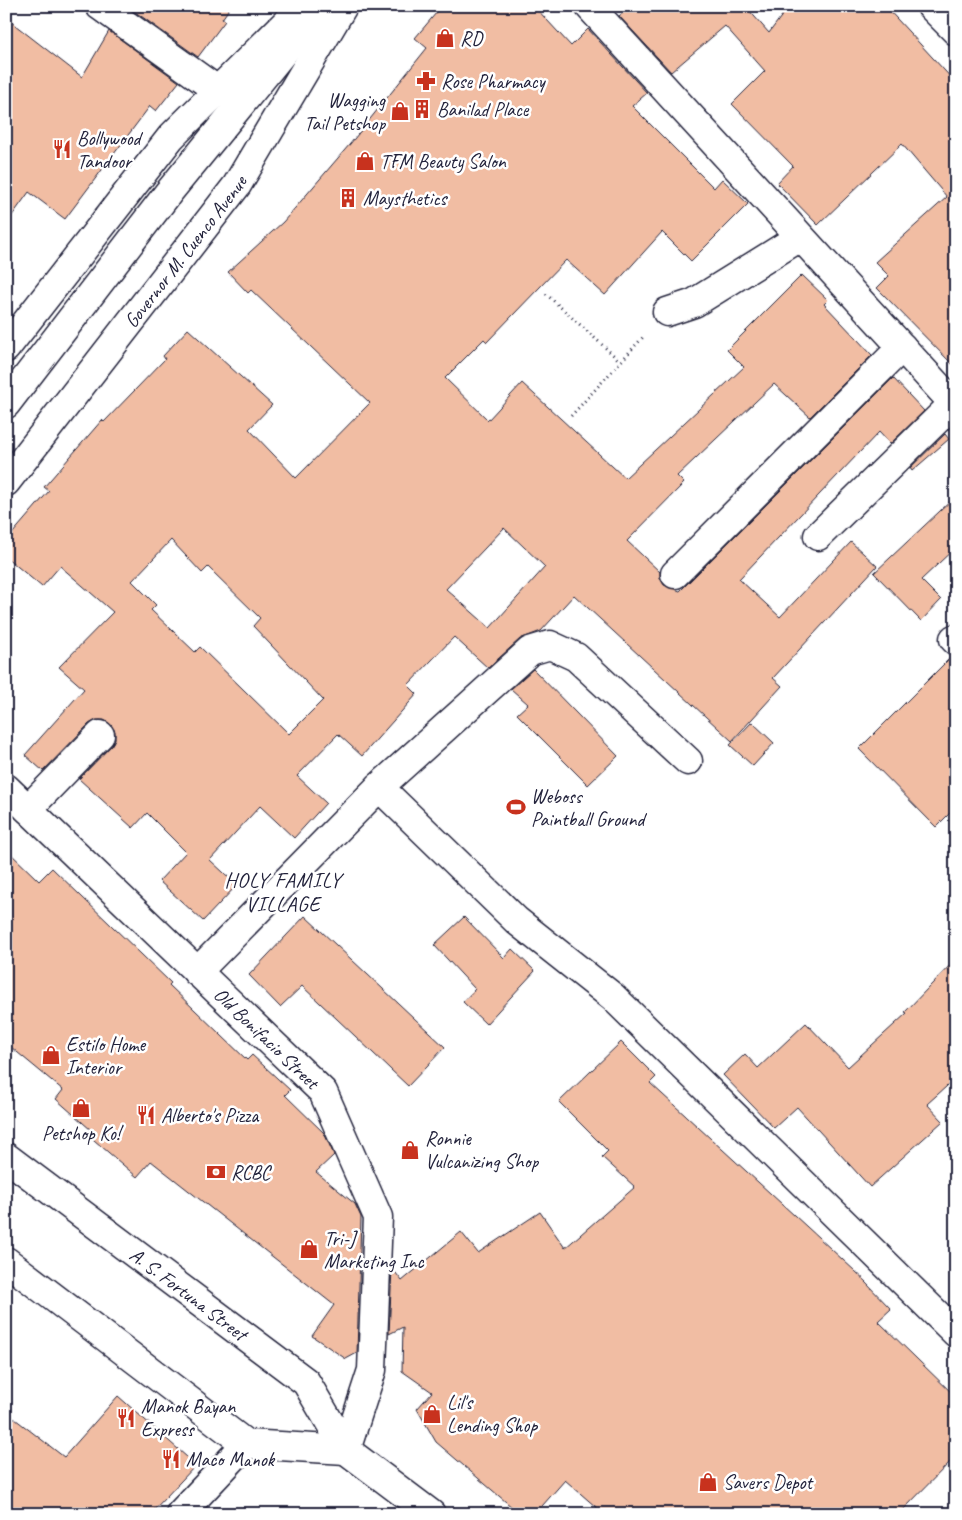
<svg xmlns="http://www.w3.org/2000/svg" width="962" height="1520" font-family="Caveat,sans-serif">
<style>
.building{fill:#f1bda3;stroke:#22223b;fill-rule:evenodd}
.lines{fill:none;stroke-linecap:round;stroke-linejoin:round}
.minor-casing{stroke:#22223b;stroke-width:31}
.major-casing{stroke:#22223b;stroke-width:31}
.path{stroke:#22223b;stroke-width:3;stroke-dasharray:1 4;stroke-linecap:butt}
.minor{stroke:#fff;stroke-width:28}
.major{stroke:#fff;stroke-width:28}
.labels{text-anchor:middle;dominant-baseline:central;stroke-width:5;stroke-linejoin:round;paint-order:stroke}
.poi-label{font-size:20px;fill:#22223b;stroke:#fff;text-anchor:start}
.street-label{font-size:20px;fill:#22223b;stroke:#fff}
.neighbourhood-label{font-size:21px;letter-spacing:1px;fill:#22223b;stroke:#fff}
</style>
<rect width="100%" height="100%" fill="#fff"/>
<filter id="ink" filterUnits="userSpaceOnUse"><feTurbulence type="fractalNoise" baseFrequency=".02" numOctaves="2"/><feDisplacementMap in="SourceGraphic" scale="10" xChannelSelector="R" yChannelSelector="G"/><feConvolveMatrix kernelMatrix="1 2 1 2 8 2 1 2 1" color-interpolation-filters="sRGB"/></filter>
<g filter="url(#ink)">
<g class="building">
<path d="M127,6H231L222,19L225,21L198,57Z"/>
<path d="M442,6H534L571,46L588,29L647,93L632,106L714,188L722,179L748,204L691,261L662,232L605,295L566,260L487,342L484,339L445,378L488,420L522,383L625,478L744,367L727,350L802,275L828,300L824,304L872,355L810,417L774,384L677,476L684,483L627,541L660,572V578L664,585L680,591L893,378L924,411L890,444L879,432L739,579L780,617L851,542L877,566L773,678L782,686L732,741L574,595L541,631L520,639L488,668L454,637L408,685L417,694L362,756L338,734L297,776L326,803L294,838L260,806L210,860L237,885L203,921L159,881L186,852L147,813L133,828L79,779L111,746L115,739V731L110,724L104,720H96L89,724L43,771L25,755L84,689L59,667L113,612L60,566L42,587L6,557V541L49,491L44,487L102,420L104,422L165,359L163,356L188,329L272,405L249,429L296,478L370,403L251,290L248,293L228,272L283,222L350,144L427,48L415,38ZM504,528L545,567L490,628L446,589ZM171,540L202,573L208,567L260,618L253,626L323,700L289,734L200,647L195,652L151,610L156,605L132,581Z"/>
<path d="M631,6H748L747,8L769,33L789,6H885L956,83V368L877,288L889,276L875,262L947,197L902,144L818,225L777,183L793,166L732,104L765,71L725,26L671,72L619,16Z"/>
<path d="M6,18L82,77L109,31L179,82L156,111L150,106L65,219L29,192L6,224Z"/>
<path d="M945,434L949,439L912,471L910,468Z"/>
<path d="M956,496V547L921,580L941,600L921,621L874,573Z"/>
<path d="M952,656H956V807L936,827L859,749Z"/>
<path d="M533,669L618,756L588,785L517,714L528,704L511,689Z"/>
<path d="M752,722L774,743L753,766L730,745Z"/>
<path d="M6,849L39,881L52,868L171,983L169,985L247,1060L252,1055L290,1090L285,1095L324,1133L334,1155L316,1172L355,1204L361,1217L357,1353L346,1359L312,1336L334,1305L151,1161L137,1177L87,1134L91,1130L56,1099L63,1090L6,1043Z"/>
<path d="M305,916L445,1047L408,1086L302,986L280,1007L249,975Z"/>
<path d="M464,917L504,958L512,949L535,971L486,1024L463,1002L475,989L434,945Z"/>
<path d="M956,959V1078L927,1104L943,1121L870,1187L797,1107L774,1128L723,1075L745,1054L758,1068L806,1023L848,1067L907,1013L905,1012Z"/>
<path d="M621,1042L656,1077L650,1083L867,1282L866,1283L891,1309L878,1321L956,1397V1456L899,1514H604L565,1480L535,1514H520L436,1442L417,1409L432,1392L402,1371L403,1327L389,1334L392,1268L402,1281L461,1232L478,1253L540,1212L565,1248L635,1187L602,1157L608,1151L559,1102Z"/>
<path d="M118,1396L196,1465L150,1514H6V1412L64,1457Z"/>
</g>
<g class="lines">
<g class="minor-casing">
<g id="minor">
<path d="M100,6L217,90"/>
<path d="M589,6L956,406"/>
<path d="M931,6L956,31"/>
<path d="M667,312L694,303L800,237"/>
<path d="M818,536L953,404"/>
<path d="M675,574L902,347"/>
<path d="M954,639L956,641"/>
<path d="M379,787L517,921L613,997L956,1333"/>
<path id="s1" d="M6,788L323,1092L378,1217L372,1370L346,1450"/>
<path d="M28,809L100,735"/>
<path d="M197,972L379,787L530,651L550,645L576,657L688,761"/>
<path d="M180,1514L246,1444"/>
</g>
</g>
<g class="major-casing">
<g id="major">
<path d="M6,348L171,137L296,13"/>
<path d="M6,404L169,192L321,6"/>
<path id="s2" d="M6,482L237,185L343,6"/>
<path id="s3" d="M6,1157L306,1382L346,1450L431,1514"/>
<path d="M6,1261L246,1444L346,1450"/>
</g>
</g>
<g class="path">
<path d="M546,294L620,361"/>
<path d="M571,416L645,335"/>
</g>
<use href="#minor" class="minor"/>
<use href="#major" class="major"/>
</g>
</g>
<defs>
<g id="shop-bare" transform="scale(1.5)"><path d="M-5-2.5h2.3a2.7 3.5 0 0 1 5.4 0H5L5.5 6h-11ZM-1.5-2.5h3a1.5 2.3 0 0 0-3 0Z" fill="#c8321e" stroke="#fff" stroke-width="2.5" paint-order="stroke"/></g>
<g id="pharmacy-bare" transform="scale(1.5)"><path d="M-2-6h4v4h4v4h-4v4h-4v-4h-4v-4h4Z" fill="#c8321e" stroke="#fff" stroke-width="2.5" paint-order="stroke"/></g>
<g id="building-bare" transform="scale(1.5)"><path d="M-4-6H4V6H1V3H-1V6H-4ZM-2.5-4.3h1.7v1.8h-1.7ZM.8-4.3h1.7v1.8H.8ZM-2.5-1h1.7V.8h-1.7ZM.8-1h1.7V.8H.8Z" fill="#c8321e" stroke="#fff" stroke-width="2.5" paint-order="stroke"/></g>
<g id="restaurant-bare" transform="scale(1.5)"><path d="M-5-6h1v4h1v-4h1v4h1v-4h1v5L-1.5 .5V6h-2V.5L-5-1ZM5-6V6H3V1.5H1.5Q1.5-4 5-6Z" fill="#c8321e" stroke="#fff" stroke-width="2.5" paint-order="stroke"/></g>
<g id="stadium-bare" transform="scale(1.5)"><path d="M0-5a6.5 5 0 1 0 0 10a6.5 5 0 1 0 0-10ZM-3.5-1.8h7v3.6h-7Z" fill="#c8321e" stroke="#fff" stroke-width="2.5" paint-order="stroke"/></g>
<g id="bank-bare" transform="scale(1.5)"><path d="M-6-4H6V4H-6ZM0-2.3a2.3 2.3 0 1 0 0 4.6a2.3 2.3 0 1 0 0-4.6Z" fill="#c8321e" stroke="#fff" stroke-width="2.5" paint-order="stroke"/></g>
</defs>
<g fill-rule="evenodd">
<use href="#shop-bare" x="445" y="38"/>
<use href="#pharmacy-bare" x="426" y="81"/>
<use href="#building-bare" x="422" y="109"/>
<use href="#shop-bare" x="400" y="111"/>
<use href="#restaurant-bare" x="62" y="149"/>
<use href="#shop-bare" x="365" y="161"/>
<use href="#building-bare" x="348" y="198"/>
<use href="#stadium-bare" x="516" y="807"/>
<use href="#shop-bare" x="51" y="1055"/>
<use href="#shop-bare" x="81" y="1108"/>
<use href="#restaurant-bare" x="146" y="1115"/>
<use href="#shop-bare" x="410" y="1150"/>
<use href="#bank-bare" x="216" y="1172"/>
<use href="#shop-bare" x="309" y="1249"/>
<use href="#shop-bare" x="432" y="1414"/>
<use href="#restaurant-bare" x="126" y="1418"/>
<use href="#restaurant-bare" x="171" y="1459"/>
<use href="#shop-bare" x="708" y="1482"/>
</g>
<g class="labels">
<g class="poi-label">
<text x="460" y="38">RD</text>
<text x="441" y="81">Rose Pharmacy</text>
<text x="385" y="100" text-anchor="end">Wagging<tspan x="385" dy="23">Tail Petshop</tspan></text>
<text x="437" y="109">Banilad Place</text>
<text x="77" y="138">Bollywood<tspan x="77" dy="23">Tandoor</tspan></text>
<text x="380" y="161">TFM Beauty Salon</text>
<text x="363" y="198">Maysthetics</text>
<text x="531" y="796">Weboss<tspan x="531" dy="23">Paintball Ground</tspan></text>
<text x="66" y="1044">Estilo Home<tspan x="66" dy="23">Interior</tspan></text>
<text x="161" y="1115">Alberto's Pizza</text>
<text x="81" y="1133" text-anchor="middle">Petshop Ko!</text>
<text x="425" y="1138">Ronnie<tspan x="425" dy="23">Vulcanizing Shop</tspan></text>
<text x="231" y="1172">RCBC</text>
<text x="324" y="1238">Tri-J<tspan x="324" dy="23">Marketing Inc</tspan></text>
<text x="447" y="1402">Lil's<tspan x="447" dy="23">Lending Shop</tspan></text>
<text x="141" y="1406">Manok Bayan<tspan x="141" dy="23">Express</tspan></text>
<text x="186" y="1459">Maco Manok</text>
<text x="723" y="1482">Savers Depot</text>
</g>
<g class="street-label">
<text stroke="none"><textPath href="#s2" startOffset="292">Governor M. Cuenco Avenue</textPath></text>
<text stroke="none"><textPath href="#s1" startOffset="361">Old Bonifacio Street</textPath></text>
<text stroke="none"><textPath href="#s3" startOffset="228">A. S. Fortuna Street</textPath></text>
</g>
<g class="neighbourhood-label">
<text x="283" y="880">HOLY FAMILY<tspan x="283" dy="24">VILLAGE</tspan></text>
</g>
</g>
<rect width="962" height="1520" fill="none" stroke="#fff" stroke-width="25"/>
<rect x="12" y="12" width="937" height="1495" fill="none" stroke="#22223b" stroke-width="2" filter="url(#ink)"/>
</svg>
